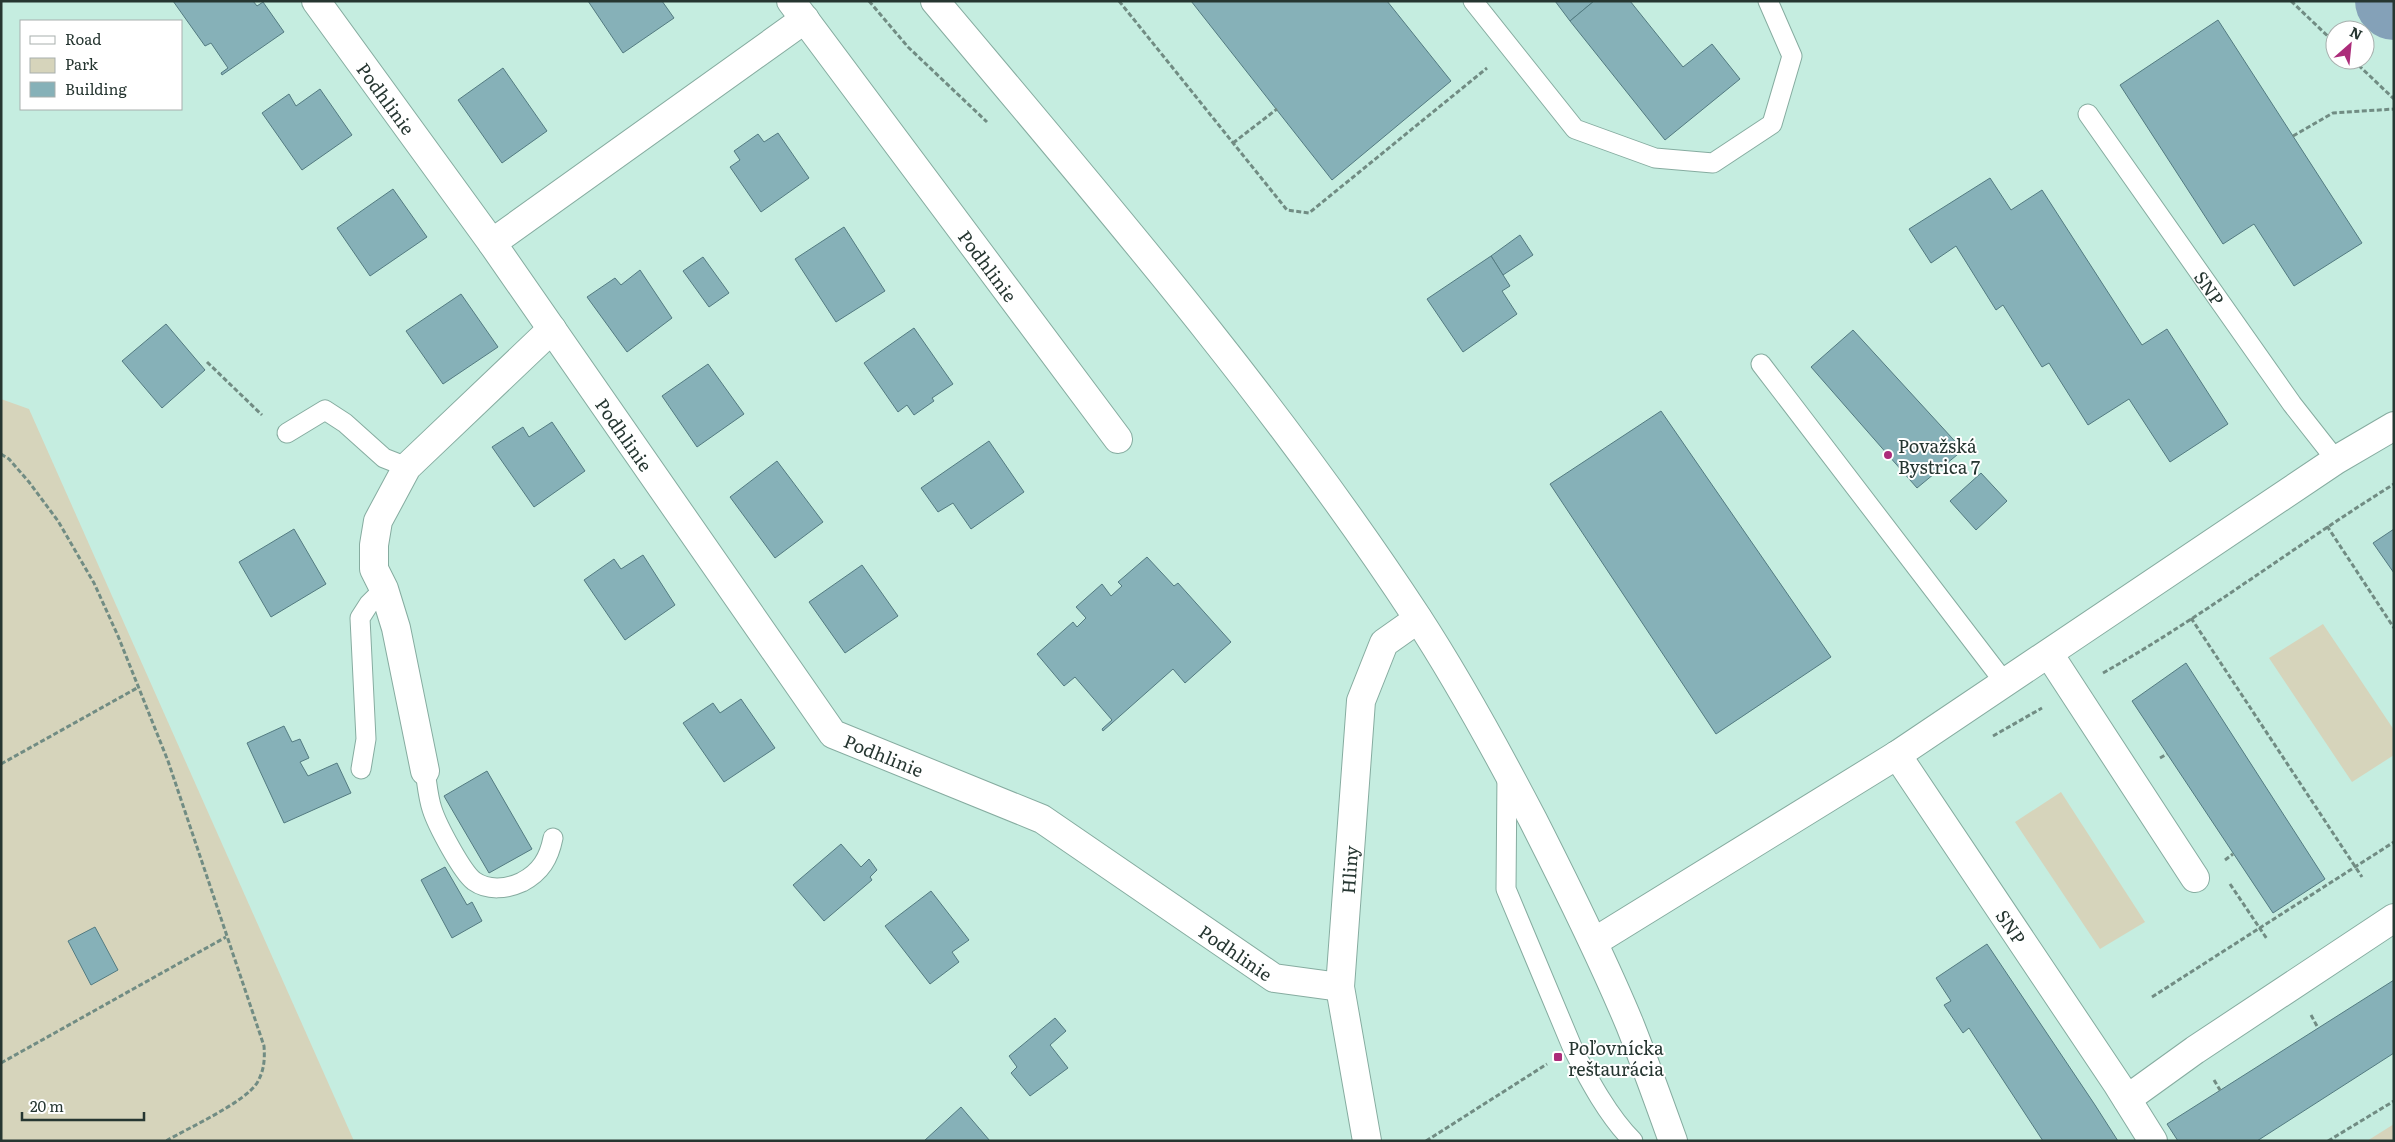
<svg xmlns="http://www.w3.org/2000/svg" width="2395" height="1142" font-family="Literata,serif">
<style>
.green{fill:#d6d4bb}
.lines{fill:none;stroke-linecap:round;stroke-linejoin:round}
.river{stroke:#84a1b8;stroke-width:74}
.building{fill:#86b1b8;stroke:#537b81}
.service-casing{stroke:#86aca0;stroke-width:21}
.minor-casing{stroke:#86aca0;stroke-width:30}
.secondary-casing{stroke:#86aca0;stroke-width:30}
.path{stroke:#718c83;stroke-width:3;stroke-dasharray:5 2.5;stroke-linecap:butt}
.service{stroke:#fff;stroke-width:19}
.minor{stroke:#fff;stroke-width:28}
.secondary{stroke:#fff;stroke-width:28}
.poi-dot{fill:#ac2c7a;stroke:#fff;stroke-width:2}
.labels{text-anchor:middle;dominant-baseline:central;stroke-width:4;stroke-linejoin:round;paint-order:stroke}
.street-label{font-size:18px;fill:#263631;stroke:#fff}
.poi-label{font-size:18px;fill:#263631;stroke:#fff;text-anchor:start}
</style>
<rect width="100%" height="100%" fill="#c5ede0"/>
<g class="green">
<path d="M1,399L29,409L354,1141H1Z"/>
<path d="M2323,624L2394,730V755L2352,782L2269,658Z"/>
<path d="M2061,792L2145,922L2100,949L2015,822Z"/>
<path d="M2394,1124V1141H2367Z"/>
</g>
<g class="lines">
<path class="river" d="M2392,1L2394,3"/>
</g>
<g class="building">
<path d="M173,1H253L257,6L263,2L284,32L222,75L221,73L228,68L211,43L205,46Z"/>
<path d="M588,1H662L674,18L623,53Z"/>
<path d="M1191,1H1387L1451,81L1332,180Z"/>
<path d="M1555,1H1594L1570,21Z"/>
<path d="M1594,1H1630L1683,67L1712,44L1740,79L1665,140L1570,21Z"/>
<path d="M2218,20L2362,243L2294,286L2254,224L2223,244L2120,85Z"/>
<path d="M503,68L547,131L502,163L458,100Z"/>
<path d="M320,89L352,135L302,170L262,113L289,94L296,106Z"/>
<path d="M778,133L809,178L761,212L730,167L740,160L734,151L758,134L764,142Z"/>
<path d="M1990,178L2011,210L2042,190L2142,345L2167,329L2228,424L2170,462L2129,399L2088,425L2049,363L2042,367L2003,305L1996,310L1956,246L1931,263L1909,229Z"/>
<path d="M393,189L427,237L370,276L337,228Z"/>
<path d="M844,227L885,291L836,322L795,259Z"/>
<path d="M1520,235L1533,255L1503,275L1491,256Z"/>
<path d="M1491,256L1510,286L1502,291L1517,314L1463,352L1427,299Z"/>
<path d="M703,257L729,293L709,307L683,271Z"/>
<path d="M640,270L672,318L627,352L587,297L615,278L621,285Z"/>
<path d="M461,294L498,347L443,384L406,331Z"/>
<path d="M166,324L205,370L162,408L122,361Z"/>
<path d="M914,328L953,384L932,398L934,401L914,415L907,405L898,412L864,363Z"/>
<path d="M1853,330L1963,450L1917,488L1811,367Z"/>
<path d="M708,364L744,414L697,447L662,396Z"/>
<path d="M1661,411L1831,657L1716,734L1550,484Z"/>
<path d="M552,422L585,471L534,507L492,447L523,427L529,437Z"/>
<path d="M989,441L1024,492L971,529L953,503L938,512L921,488Z"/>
<path d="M777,461L823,522L775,558L730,497Z"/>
<path d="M1981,473L2007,501L1976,530L1950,501Z"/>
<path d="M294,529L326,584L271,617L239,562Z"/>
<path d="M2394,529V573L2373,543Z"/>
<path d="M643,555L675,605L625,640L584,580L614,559L621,569Z"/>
<path d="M1147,557L1174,586L1178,583L1231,642L1185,683L1173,669L1103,731L1102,729L1112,720L1075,677L1064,686L1037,654L1073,622L1077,627L1086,618L1076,607L1102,584L1111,596L1122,586L1118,582Z"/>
<path d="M862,565L898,616L845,653L809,602Z"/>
<path d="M2186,663L2325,879L2273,913L2132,701Z"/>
<path d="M741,699L775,748L724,782L683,723L713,703L720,713Z"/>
<path d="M284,726L292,742L300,739L309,758L300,762L308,776L337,763L351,793L284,823L247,743Z"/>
<path d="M487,771L532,849L489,873L444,796Z"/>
<path d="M841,844L861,867L869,859L877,870L870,877L872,880L824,921L793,885Z"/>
<path d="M445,867L467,905L472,902L482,921L452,938L421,880Z"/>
<path d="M931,891L969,940L952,952L959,962L930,984L885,926Z"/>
<path d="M95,927L118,970L91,985L68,941Z"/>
<path d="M1987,944L2095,1105L2118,1141H2043L1969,1028L1963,1033L1944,1005L1951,1001L1936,978Z"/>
<path d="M2394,980V1053L2257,1141H2178L2167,1124Z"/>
<path d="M1055,1018L1066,1031L1050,1045L1068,1068L1030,1096L1011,1073L1017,1067L1009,1056Z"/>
<path d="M961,1107L990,1141H924Z"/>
</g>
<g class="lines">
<g class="service-casing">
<g id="service">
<path d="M1473,1L1575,129L1655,158L1713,163L1772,124L1792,56L1768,1"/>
<path id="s1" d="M2088,114L2292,404L2336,460"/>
<path d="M1761,364L2005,683"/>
<path d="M287,433L325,410L345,423L384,458L407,467"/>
<path d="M361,769L366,739L360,618L369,604L384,589"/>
<path d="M425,771C427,783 428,797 432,809C437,825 462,872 474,881C488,891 507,889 522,882C541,872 549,858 553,838"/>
<path d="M1507,774L1506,889L1573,1049C1589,1080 1608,1116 1633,1141"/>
</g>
</g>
<g class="minor-casing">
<g id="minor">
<path id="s2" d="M316,1L492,243L833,734L1042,819L1274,978L1340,987"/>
<path id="s3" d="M791,1L1118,439"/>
<path d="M492,243L805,19"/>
<path d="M2049,654L2195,878"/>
<path id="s4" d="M1897,755L2118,1085L2153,1141"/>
<path d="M425,771L396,628L384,589L374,569V545L378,521L407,467L552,329"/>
<path d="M1594,942L1897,755L2336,460L2394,426"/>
<path d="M2127,1099L2195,1050L2394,918"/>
<path id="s5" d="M1367,1141L1340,987L1361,701L1384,643L1418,619"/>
</g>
</g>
<g class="secondary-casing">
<path id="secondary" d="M935,1C1103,201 1274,399 1417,617C1460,683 1497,751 1533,820C1567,887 1601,955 1630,1025C1645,1063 1659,1102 1673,1141"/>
</g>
<g class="path">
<path d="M869,1L908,47L987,122"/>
<path d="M1119,1L1287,210L1309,213L1487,68"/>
<path d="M2291,1L2335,43"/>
<path d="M2353,60L2394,99"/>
<path d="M2293,136L2333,113L2394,109"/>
<path d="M1233,143L1277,109"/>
<path d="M207,362L262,415"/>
<path d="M1,454L9,459L29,482L58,521L94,583L118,636L168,761L264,1046C265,1060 264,1071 257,1083C244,1103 188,1128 166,1141"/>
<path d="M2327,526L2394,628"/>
<path d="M2191,618L2362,877"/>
<path d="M2103,673C2204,616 2296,545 2394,484"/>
<path d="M1993,736L2042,708"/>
<path d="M2160,758L2167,754"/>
<path d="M1,764L137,688"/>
<path d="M2225,860L2233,854"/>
<path d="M2230,884L2267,939"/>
<path d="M2152,997L2394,842"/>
<path d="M2311,1015L2318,1028"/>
<path d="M1,1063L226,937"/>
<path d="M2214,1080L2220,1090"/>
<path d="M1426,1141L1547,1064"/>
<path d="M2328,1141L2394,1101"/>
</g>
<use href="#service" class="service"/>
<use href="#minor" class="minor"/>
<use href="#secondary" class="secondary"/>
</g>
<g class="poi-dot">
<circle cx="1888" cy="455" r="5"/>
<rect x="1553" y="1052" width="10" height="10" rx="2.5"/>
</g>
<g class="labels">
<g class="street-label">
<text stroke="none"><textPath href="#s2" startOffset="120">Podhlinie</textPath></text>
<text stroke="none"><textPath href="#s3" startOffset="330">Podhlinie</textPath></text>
<text stroke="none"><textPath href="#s1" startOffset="212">SNP</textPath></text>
<text stroke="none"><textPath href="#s2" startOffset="532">Podhlinie</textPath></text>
<text stroke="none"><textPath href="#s2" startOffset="952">Podhlinie</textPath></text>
<text stroke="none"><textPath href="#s5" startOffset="274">Hliny</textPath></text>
<text stroke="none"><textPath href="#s4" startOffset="206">SNP</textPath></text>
<text stroke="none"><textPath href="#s2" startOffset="1358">Podhlinie</textPath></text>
</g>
<g class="poi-label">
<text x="1898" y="445">Považská<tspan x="1898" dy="21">Bystrica 7</tspan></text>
<text x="1568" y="1047">Poľovnícka<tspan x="1568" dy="21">reštaurácia</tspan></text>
</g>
</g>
<rect width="2395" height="1142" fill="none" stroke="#263631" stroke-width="5"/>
<rect x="20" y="20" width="162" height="90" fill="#ffffff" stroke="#a8afad"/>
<rect x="30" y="36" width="25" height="8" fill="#ffffff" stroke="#a8afad"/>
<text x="65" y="45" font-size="15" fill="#263631">Road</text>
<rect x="30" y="58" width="25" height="15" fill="#d6d4bb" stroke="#a8afad"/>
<text x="65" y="70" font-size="15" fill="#263631">Park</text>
<rect x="30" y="82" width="25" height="15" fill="#86b1b8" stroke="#a8afad"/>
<text x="65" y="95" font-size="15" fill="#263631">Building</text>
<g transform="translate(2350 45) rotate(27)"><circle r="24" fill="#ffffff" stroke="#a8afad"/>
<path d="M0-4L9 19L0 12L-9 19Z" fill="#ac2c7a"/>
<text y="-8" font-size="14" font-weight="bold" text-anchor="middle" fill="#263631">N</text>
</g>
<path d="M22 1112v8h122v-8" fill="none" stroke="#263631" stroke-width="2.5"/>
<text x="30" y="1112" font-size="15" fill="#263631" stroke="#ffffff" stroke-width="4" paint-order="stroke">20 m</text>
</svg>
